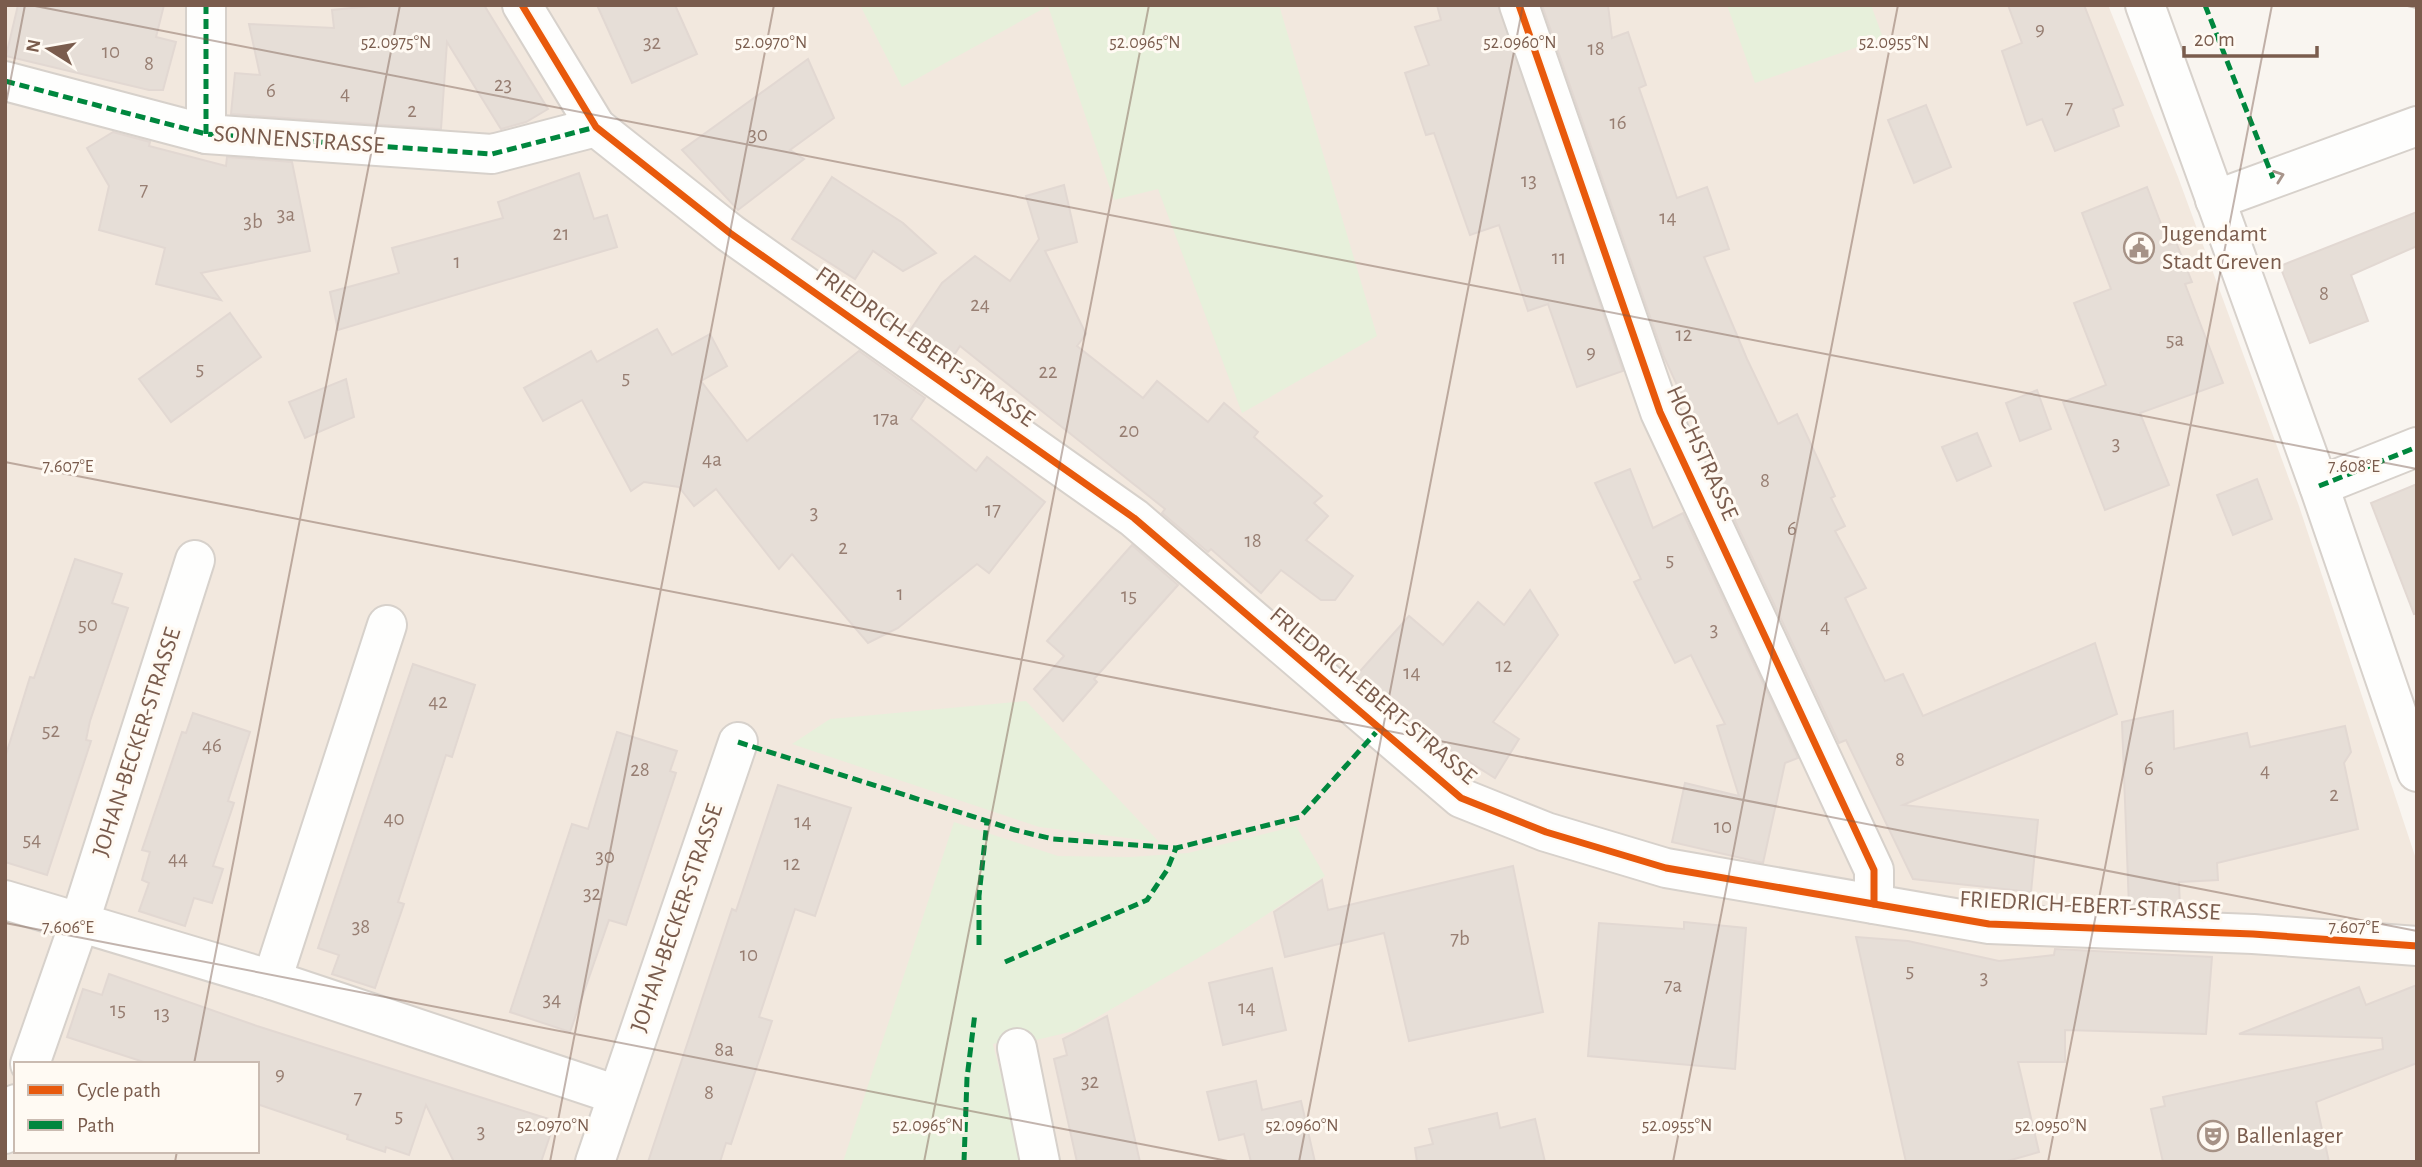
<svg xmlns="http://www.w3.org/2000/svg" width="2422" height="1167" font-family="'Alegreya Sans',sans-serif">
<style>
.residential{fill:#f2e8de;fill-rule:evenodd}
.green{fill:#e7f0db}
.building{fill:#e6ded7;stroke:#e2d8d2;stroke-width:2}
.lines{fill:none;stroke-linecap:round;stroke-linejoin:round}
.street-casing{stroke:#d7d1cb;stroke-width:42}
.street{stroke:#fefefd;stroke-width:38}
.quiet{stroke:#00873e;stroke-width:5;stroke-dasharray:10 5;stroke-linecap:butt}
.cycleway-casing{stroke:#fffaf3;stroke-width:11}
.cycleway{stroke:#e8590c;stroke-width:7}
.oneway{stroke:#a8958b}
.ticks{fill:none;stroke:#7a5c4d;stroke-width:2;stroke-opacity:0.45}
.labels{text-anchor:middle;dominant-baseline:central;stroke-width:6;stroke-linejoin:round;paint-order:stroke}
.number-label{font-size:21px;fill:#977e72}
.street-label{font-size:24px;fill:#7a5c4d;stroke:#fffaf3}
.poi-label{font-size:24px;fill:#7a5c4d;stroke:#fffaf3;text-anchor:start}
.ticks-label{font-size:18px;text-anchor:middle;fill:#7a5c4d;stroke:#fffaf3;stroke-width:6;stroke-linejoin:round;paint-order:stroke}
</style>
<rect width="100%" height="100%" fill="#f9f5f0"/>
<path class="residential" d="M5,5H2108L2178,177L2299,506L2417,862V1162H5ZM16,1064H257V1151H16Z"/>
<g class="green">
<path d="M860,5H1279L1377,336L1242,413L1158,189L1114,200L1048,6L902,87Z"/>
<path d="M1727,5H1871L1883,38L1755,83Z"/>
<path d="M1026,701L1159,842L1039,827L792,744L830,719Z"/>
<path d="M954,822L1058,856L1130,857L1188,853L1296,826L1325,876L1222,944L1074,1031L1032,1041L1031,1035L993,1044L1023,1162H843Z"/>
</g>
<g class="building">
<path d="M18,5H164L156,37L176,42L163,90H149L6,56Z"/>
<path d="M382,5H484L548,109L526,122L501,129L447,42L441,129L231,114L235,73L260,75L249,24L334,28L332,10Z"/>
<path d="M597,5H675L697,54L632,83Z"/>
<path d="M1437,5H1498L1623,371L1577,387L1548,304L1528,311L1499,225L1470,235L1434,133L1426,135L1405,73L1429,65L1415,27L1441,20Z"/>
<path d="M1542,5H1608L1612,38L1628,32L1646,85L1639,88L1677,198L1707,187L1729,249L1704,257L1747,359L1778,424L1797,414L1835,496L1831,498L1845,526L1835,531L1866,588L1845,598L1885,681L1903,674L1923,716L2095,643L2117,714L1903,805L2038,820L2031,892L1913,879L1846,740L1839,743L1722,493L1726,491L1664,357Z"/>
<path d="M2008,5H2084L2123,105L2113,109L2119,126L2055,151L2042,119L2027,125L2002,51L2022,43Z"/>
<path d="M808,59L834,118L790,150L804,159L738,210L682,150Z"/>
<path d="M1926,105L1951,167L1914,183L1888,120Z"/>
<path d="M113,132L150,142L149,146L226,166L227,157L292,162L310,251L201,273L221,300L156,284L165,248L99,230L109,186L87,148Z"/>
<path d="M579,173L594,219L607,215L617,247L338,330L330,292L399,273L392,248L503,218L498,202Z"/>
<path d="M832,177L903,223L936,253L903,271L873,251L855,279L792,239Z"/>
<path d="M1064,185L1077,242L1045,251L1086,334L1077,346L1143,398L1157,381L1208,422L1224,403L1258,432L1254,437L1322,496L1314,503L1328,516L1306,540L1353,576L1335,600H1321L1281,570L1261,593L1211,549L1208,552L1162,513L1165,509L960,346L950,361L909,332L942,283L975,256L1010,281L1039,239L1026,196Z"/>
<path d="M2147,187L2169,245L2176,242L2192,282L2185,284L2223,383L2140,413L2169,485L2105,510L2063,402L2106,385L2074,303L2111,289L2082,213Z"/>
<path d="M2417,212V246L2351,275L2368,321L2310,343L2280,266Z"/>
<path d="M230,313L261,357L171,422L139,379Z"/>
<path d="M657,329L672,355L710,334L727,366L701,381L747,441L859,351L925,398L911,419L976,471L987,457L1045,502L989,573L977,564L898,628L868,643L792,554L779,569L716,489L694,506L679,487L644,482L631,491L582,400L543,421L524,388L591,351L597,362Z"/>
<path d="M346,379L354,417L305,438L289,402Z"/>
<path d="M2037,390L2051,429L2020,441L2006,403Z"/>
<path d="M1977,433L1991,466L1957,481L1942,447Z"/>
<path d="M1630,469L1653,528L1683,513L1798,758L1785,763L1763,863L1672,842L1685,783L1739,796L1717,726L1725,724L1691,655L1675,663L1634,582L1641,579L1595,483Z"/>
<path d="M2257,479L2272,519L2233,535L2217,495Z"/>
<path d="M2417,484V613L2414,614L2371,503Z"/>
<path d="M1132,545L1178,585L1094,679L1097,682L1063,721L1034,689L1064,656L1047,641Z"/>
<path d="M75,559L122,574L112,603L128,608L90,721L86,740L91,741L47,875L5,862V758L30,677L34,678Z"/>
<path d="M1530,590L1558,635L1493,722L1519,739L1495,778L1409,724L1355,677L1409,616L1443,645L1478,602L1504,625Z"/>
<path d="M413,664L475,685L452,757L446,755L398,902L404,904L375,988L332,974L339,955L318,948Z"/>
<path d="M2173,711L2174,749L2247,733L2250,747L2345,726L2351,752L2344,763L2358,829L2217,863L2218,880L2179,882L2180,909L2129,907L2122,722Z"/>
<path d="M193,713L250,732L228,801L234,803L213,866L223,869L212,903L194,898L185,926L139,911L149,883L142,880L150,852L142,850L182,732L186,733Z"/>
<path d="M617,732L677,751L670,771L676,773L626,925L609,920L570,1032L510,1012L572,824L588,829Z"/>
<path d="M778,785L851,808L815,916L795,909L759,1017L772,1021L731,1144L726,1143L720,1162H648L732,909L736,911Z"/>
<path d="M1513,866L1543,1012L1409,1041L1384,933L1285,957L1274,912L1322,880L1328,910Z"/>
<path d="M1684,922L1746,928L1735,1069L1588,1056L1599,923L1684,929Z"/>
<path d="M1856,937L1908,941L1999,961L2054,955L2055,949L2212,957L2206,1034L2065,1030V1062H2018L2039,1152L2004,1162H1906Z"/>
<path d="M1272,968L1286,1030L1223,1045L1209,983Z"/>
<path d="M109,974L257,1026L555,1121L541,1162H454L426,1105L409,1155L386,1147L385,1152L347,1139L348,1135L257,1104V1064H150L67,1037L83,989L102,995Z"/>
<path d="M2417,985V1063L2316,1102L2329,1162H2163L2151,1109L2165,1106L2163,1097L2383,1049L2382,1038L2239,1034L2359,987L2366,1005Z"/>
<path d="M1107,1016L1140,1162H1077L1054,1059L1067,1055L1063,1039Z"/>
<path d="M1256,1081L1262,1110L1301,1101L1315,1162H1251L1244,1134L1219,1140L1207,1092Z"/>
<path d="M1497,1113L1500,1128L1535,1119L1545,1162H1417L1415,1148L1433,1144L1429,1129Z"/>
</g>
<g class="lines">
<g class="street-casing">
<g id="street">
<path d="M522,5L596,127L730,233L1134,518L1461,798L1546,832L1666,868L1989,924L2253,934L2417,946"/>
<path d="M1519,5L1660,412L1874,870V904"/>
<path d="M2145,5L2319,486L2417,772"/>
<path d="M5,81L206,134L492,154L596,127"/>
<path d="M206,134V5"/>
<path d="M2215,200L2417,126"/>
<path d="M2319,486L2417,447"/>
<path d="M5,900L272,980L617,1095"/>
<path d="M272,980L387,625"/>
<path d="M1017,1048L1040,1162"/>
<path d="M30,1064L79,924L195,560"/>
<path d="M5,1134L16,1104"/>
<path d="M595,1162L738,742"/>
</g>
</g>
<use href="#street" class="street"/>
<g class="quiet">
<path d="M2205,5L2273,178"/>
<path d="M5,81L206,134L492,154L596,127"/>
<path d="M206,134V5"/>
<path d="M2319,486L2417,447"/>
<path d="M738,742L1015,830L1053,839L1176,848L1300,817L1379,729"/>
<path d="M979,945V896L987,821"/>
<path d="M1005,962L1147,900L1167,870L1176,848"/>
<path d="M964,1162L967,1078L975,1013"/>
</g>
<g class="cycleway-casing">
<g id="cycleway">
<path d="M522,5L596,127L730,233L1134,518L1461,798L1546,832L1666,868L1989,924L2253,934L2417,946"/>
<path d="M1519,5L1660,412L1874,870V904"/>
</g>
</g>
<use href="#cycleway" class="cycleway"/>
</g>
<defs><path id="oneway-chevron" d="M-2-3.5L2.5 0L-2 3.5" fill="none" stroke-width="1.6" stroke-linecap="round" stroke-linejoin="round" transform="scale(1.75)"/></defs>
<use class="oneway" href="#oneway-chevron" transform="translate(2279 176) rotate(-20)"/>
<path class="ticks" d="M30,5L2417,469M2403,5L2417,8M5,109L25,5M5,462L2417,931M5,923L1233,1162M194,1064L400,5M175,1162L177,1151M550,1162L774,5M924,1162L1149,5M1299,1162L1523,5M1673,1162L1898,5M2048,1162L2272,5"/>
<defs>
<g id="civic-ring" transform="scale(1.575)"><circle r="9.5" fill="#fffaf3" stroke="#a69286" stroke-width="1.5"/><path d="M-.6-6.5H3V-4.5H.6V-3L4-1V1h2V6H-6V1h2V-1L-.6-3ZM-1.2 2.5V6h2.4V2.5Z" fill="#a69286"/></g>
<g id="theatre-ring" transform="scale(1.575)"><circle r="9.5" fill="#fffaf3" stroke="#a69286" stroke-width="1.5"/><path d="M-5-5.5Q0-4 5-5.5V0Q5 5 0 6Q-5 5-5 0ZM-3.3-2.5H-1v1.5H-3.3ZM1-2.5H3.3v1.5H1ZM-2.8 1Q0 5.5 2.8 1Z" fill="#a69286"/></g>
</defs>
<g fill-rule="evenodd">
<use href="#civic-ring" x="2139" y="248"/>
<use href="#theatre-ring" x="2213" y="1136"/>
</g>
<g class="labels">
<g class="number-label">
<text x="2040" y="28">9</text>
<text x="652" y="42">32</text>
<text x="1596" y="48">18</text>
<text x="111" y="51">10</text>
<text x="149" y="63">8</text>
<text x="503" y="84">23</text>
<text x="271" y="90">6</text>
<text x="345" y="93">4</text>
<text x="2069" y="107">7</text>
<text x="412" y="110">2</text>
<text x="1618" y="122">16</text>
<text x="758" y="134">30</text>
<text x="1529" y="180">13</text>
<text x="144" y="189">7</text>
<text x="286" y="214">3a</text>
<text x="1668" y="217">14</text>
<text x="253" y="221">3b</text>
<text x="561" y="233">21</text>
<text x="1559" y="257">11</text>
<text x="457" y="261">1</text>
<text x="2324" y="293">8</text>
<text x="980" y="304">24</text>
<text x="1684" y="334">12</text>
<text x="2175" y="339">5a</text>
<text x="1591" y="351">9</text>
<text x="200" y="368">5</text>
<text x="1048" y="371">22</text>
<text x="626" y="377">5</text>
<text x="886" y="418">17a</text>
<text x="1129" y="430">20</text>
<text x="2116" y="443">3</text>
<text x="712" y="459">4a</text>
<text x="1765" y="480">8</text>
<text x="993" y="509">17</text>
<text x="814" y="512">3</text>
<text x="1792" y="528">6</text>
<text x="1253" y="540">18</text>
<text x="843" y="547">2</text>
<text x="1670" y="559">5</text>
<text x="900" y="593">1</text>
<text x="1129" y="595">15</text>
<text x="88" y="624">50</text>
<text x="1825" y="626">4</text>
<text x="1714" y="629">3</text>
<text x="1504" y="665">12</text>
<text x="1412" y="672">14</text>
<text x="438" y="701">42</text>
<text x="51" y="730">52</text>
<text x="212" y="745">46</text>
<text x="1900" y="759">8</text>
<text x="2149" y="768">6</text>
<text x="640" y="769">28</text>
<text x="2265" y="770">4</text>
<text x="2334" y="794">2</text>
<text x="394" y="818">40</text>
<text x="803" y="821">14</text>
<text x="1723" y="826">10</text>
<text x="32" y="839">54</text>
<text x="605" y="856">30</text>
<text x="178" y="858">44</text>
<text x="792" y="863">12</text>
<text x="592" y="893">32</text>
<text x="361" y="926">38</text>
<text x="1460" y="938">7b</text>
<text x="749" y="954">10</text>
<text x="1910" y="970">5</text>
<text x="1984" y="977">3</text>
<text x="1673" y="985">7a</text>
<text x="552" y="999">34</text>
<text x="1247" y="1007">14</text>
<text x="118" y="1009">15</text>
<text x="162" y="1013">13</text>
<text x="724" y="1049">8a</text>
<text x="280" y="1073">9</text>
<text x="1090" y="1081">32</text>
<text x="709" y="1092">8</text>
<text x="358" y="1097">7</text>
<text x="399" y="1115">5</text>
<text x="481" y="1131">3</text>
</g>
<g class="street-label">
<text transform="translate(299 140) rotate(4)">SONNENSTRASSE</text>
<text transform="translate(925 347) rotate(35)">FRIEDRICH-EBERT-STRASSE</text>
<text transform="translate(1702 453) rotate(66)">HOCHSTRASSE</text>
<text transform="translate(1373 696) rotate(40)">FRIEDRICH-EBERT-STRASSE</text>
<text transform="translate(137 742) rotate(-72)">JOHAN-BECKER-STRASSE</text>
<text transform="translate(2090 906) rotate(3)">FRIEDRICH-EBERT-STRASSE</text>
<text transform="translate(677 918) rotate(-71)">JOHAN-BECKER-STRASSE</text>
</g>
<g class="poi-label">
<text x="2162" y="234">Jugendamt<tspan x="2162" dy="28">Stadt Greven</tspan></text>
<text x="2236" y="1136">Ballenlager</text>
</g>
</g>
<g class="ticks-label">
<text x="396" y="48">52.0975°N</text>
<text x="771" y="48">52.0970°N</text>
<text x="1145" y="48">52.0965°N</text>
<text x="1520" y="48">52.0960°N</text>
<text x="1894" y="48">52.0955°N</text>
<text x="68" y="472">7.607°E</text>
<text x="2354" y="472">7.608°E</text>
<text x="68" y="933">7.606°E</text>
<text x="2354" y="933">7.607°E</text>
<text x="553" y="1131">52.0970°N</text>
<text x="928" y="1131">52.0965°N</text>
<text x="1302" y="1131">52.0960°N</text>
<text x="1677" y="1131">52.0955°N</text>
<text x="2051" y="1131">52.0950°N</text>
</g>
<rect width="2422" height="1167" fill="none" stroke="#7a5c4d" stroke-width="14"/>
<rect x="14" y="1062" width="245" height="91" fill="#fffaf3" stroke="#cabbb1" stroke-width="2"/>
<rect x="28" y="1085" width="35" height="10" fill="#e8590c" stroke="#cabbb1" stroke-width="2"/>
<text x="77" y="1097" font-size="21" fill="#7a5c4d">Cycle path</text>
<rect x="28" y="1120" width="35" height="10" fill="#00873e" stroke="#cabbb1" stroke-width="2"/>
<text x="77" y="1132" font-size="21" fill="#7a5c4d">Path</text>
<g transform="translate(49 49) rotate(281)" stroke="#fffaf3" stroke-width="5" paint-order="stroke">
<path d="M0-5L12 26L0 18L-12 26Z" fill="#7a5c4d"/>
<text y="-10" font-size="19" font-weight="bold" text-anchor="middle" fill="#7a5c4d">N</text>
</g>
<path d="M2184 46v10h133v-10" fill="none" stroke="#7a5c4d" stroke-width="3.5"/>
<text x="2194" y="46" font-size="21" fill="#7a5c4d" stroke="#fffaf3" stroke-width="5" paint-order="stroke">20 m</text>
</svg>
